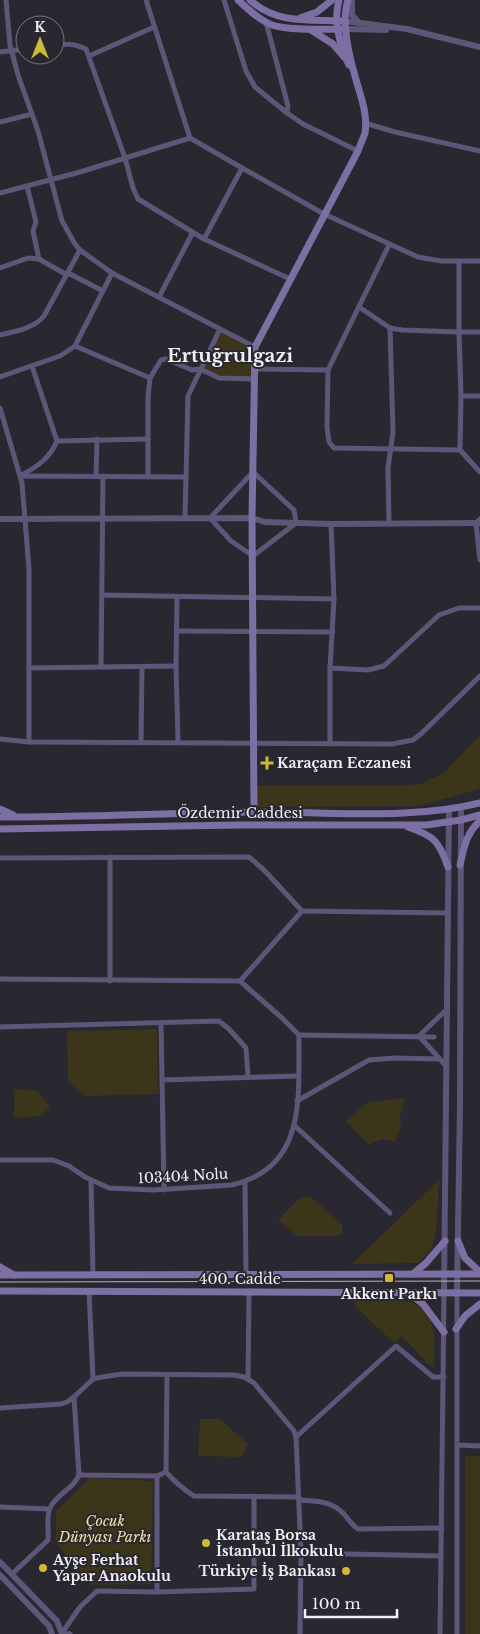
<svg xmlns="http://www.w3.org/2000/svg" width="480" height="1634" font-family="'Libre Baskerville',serif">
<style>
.green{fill:#3b361a}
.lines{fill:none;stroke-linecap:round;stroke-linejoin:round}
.minor{stroke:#5e5678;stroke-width:5}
.tertiary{stroke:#5e5678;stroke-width:6}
.secondary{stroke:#7c6fa4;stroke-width:7}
.tram{stroke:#b6b5bc;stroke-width:1}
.poi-dot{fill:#ceb837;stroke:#292730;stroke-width:2}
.labels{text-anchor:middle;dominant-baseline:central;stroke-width:4;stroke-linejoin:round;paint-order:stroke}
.poi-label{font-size:14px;font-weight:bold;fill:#f1f0f6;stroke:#292730;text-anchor:start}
.street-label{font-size:14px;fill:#f1f0f6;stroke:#292730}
.park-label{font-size:14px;font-style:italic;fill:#eee29c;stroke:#292730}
.district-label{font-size:19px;font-weight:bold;fill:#f1f0f6;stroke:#292730}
</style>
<rect width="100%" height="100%" fill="#292730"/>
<g class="green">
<path d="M220,329L255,347L254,379L219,378L200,369Z"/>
<path d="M480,735V789L419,806L254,807V786H394L421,784L445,772Z"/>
<path d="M157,1029L158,1094L84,1096L68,1081L67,1031Z"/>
<path d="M14,1089L38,1091L50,1107L41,1116L14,1118Z"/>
<path d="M405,1098L400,1117L401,1126L395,1142L381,1139L369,1145L346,1121L368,1102Z"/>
<path d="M439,1180L436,1235L430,1251L418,1263L352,1264Z"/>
<path d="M308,1196L313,1199L342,1224V1234L337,1236H297L278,1220L300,1198Z"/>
<path d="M356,1298C388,1299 430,1292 434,1335C435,1345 434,1356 434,1367L430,1366L402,1336L394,1343L355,1306Z"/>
<path d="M200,1419H220L248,1444L242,1457L198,1456Z"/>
<rect x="465" y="1456" width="15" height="178"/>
<path d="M90,1478L153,1481L151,1584L91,1585L56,1543V1511Z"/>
</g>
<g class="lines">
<g class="minor">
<path d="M6,0L10,45L18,75L38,131L62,221L75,244L80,250L112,273L255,347"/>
<path d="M146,0L190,138L242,168L324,214L418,257L441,261H480"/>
<path d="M224,0L246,71L255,87L287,113L303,124L358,151"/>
<path d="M266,22L288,106L287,113"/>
<path d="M55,46C67,43 75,44 86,49L125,158L133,188L138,199L204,239L290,279"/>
<path d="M0,52L25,49"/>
<path d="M89,56L154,27"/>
<path d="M0,122L32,114"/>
<path d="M365,123L395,132L480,151"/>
<path d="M27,186L36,222L33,231L39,259"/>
<path d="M0,193L80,172L190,138"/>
<path d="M204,239L242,168"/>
<path d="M0,268L28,258L39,259L67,275"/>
<path d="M68,273L103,291"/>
<path d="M159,297L193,232"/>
<path d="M359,307L390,328L402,330L459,332V261"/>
<path d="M0,335C16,331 33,329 44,316L80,250"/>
<path d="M75,346L150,378"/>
<path d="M255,369L328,370L389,245"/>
<path d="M328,370L327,427L329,442L334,448L460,450L480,472"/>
<path d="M0,377L60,356L75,346L112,273"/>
<path d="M461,396H480"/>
<path d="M0,408L22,483L29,569V742"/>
<path d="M57,441L148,439"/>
<path d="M460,450L461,396L459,332H480"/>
<path d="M253,472L294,510L296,523L253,556L231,541L210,518Z"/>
<path d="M22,475C38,466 50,458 57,441L32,366"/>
<path d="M21,476L186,477"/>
<path d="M96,476L97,439"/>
<path d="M103,476L101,667L176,666"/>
<path d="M148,477V397L150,378L161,360L166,359L192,370L200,369L219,378L254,379"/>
<path d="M185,518L188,396L220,329"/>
<path d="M480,519L476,523L480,560"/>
<path d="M389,523L388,468L393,432L390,328"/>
<path d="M102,595L334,599"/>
<path d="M177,597L176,666L178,742"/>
<path d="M177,631L333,632"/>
<path d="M29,668L101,667"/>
<path d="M330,668L368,670L384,666L439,615L459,608H480"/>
<path d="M0,739L29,742L392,744L413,740L422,733L480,676"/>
<path d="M141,743L142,667"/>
<path d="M330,744V668L334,599L331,524"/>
<path d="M0,858L249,857L264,870L302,911L240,981"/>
<path d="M302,911L448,913"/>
<path d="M0,979L240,981L282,1018L299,1035C298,1096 308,1167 232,1185L153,1190L109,1188L85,1177L69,1166L53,1160H0"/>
<path d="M110,981V857"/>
<path d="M446,1010L419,1036L447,1067"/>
<path d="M161,1022L164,1190"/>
<path d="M0,1027L219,1021L229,1029L246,1048L248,1076"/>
<path d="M299,1035L434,1037"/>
<path d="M162,1080L298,1076"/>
<path d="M297,1101L369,1060L395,1058L439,1059"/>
<path d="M295,1126L390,1213"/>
<path d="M91,1180L93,1275"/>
<path d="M245,1182L246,1274"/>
<path d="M89,1291L93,1379"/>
<path d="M457,1293V1634"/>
<path d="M167,1376L166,1472C174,1481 183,1489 194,1496L299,1497"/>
<path d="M248,1379L249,1291"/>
<path d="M0,1408L61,1404L67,1402L74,1397L93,1379L102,1377L123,1374L234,1375L244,1377L254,1383L294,1431L296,1437L301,1553L300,1634"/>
<path d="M296,1437L396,1346L433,1377H444"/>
<path d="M457,1445L480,1446"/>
<path d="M79,1475L157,1476L166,1472"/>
<path d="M299,1500C317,1501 332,1501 344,1514C349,1520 352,1525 358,1529L442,1528"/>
<path d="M0,1507L49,1509"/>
<path d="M301,1553L441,1556"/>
<path d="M12,1574L48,1540C49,1531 46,1516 50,1508C56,1494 73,1490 79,1475L74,1397"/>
<path d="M157,1592V1476"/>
<path d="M70,1634L62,1633L80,1607L97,1591L157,1592L254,1589V1496"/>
<path d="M440,1634L444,1293"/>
</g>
<g class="tertiary">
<path d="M352,0V15L359,23"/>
<path d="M345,21L407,29L480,47"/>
<path d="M346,29L386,30"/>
<path d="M0,519L252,518L265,522L331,524L480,523"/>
<path d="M444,1293L449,809"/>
<path d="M457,1293L460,1105L461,808"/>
<path d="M0,1562L57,1621L62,1634"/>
<path d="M0,1575L49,1626L52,1634"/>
</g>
<g class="secondary">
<path d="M238,0C248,9 259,20 272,25C290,31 326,29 346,29"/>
<path d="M250,0C277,25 311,19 345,21"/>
<path d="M339,0C333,20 340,47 349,65"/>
<path d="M300,18L317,12L332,0"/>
<path d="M311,30L333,44L345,58"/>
<path d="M0,809L13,815"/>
<path d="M254,812L252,518L255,347L358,151C360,145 363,139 365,133C368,113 360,95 355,76C349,55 341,21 348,0"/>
<path d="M0,817C85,817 169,813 254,812C328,811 408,821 480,803"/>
<path d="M408,827C434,836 439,841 448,867"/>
<path d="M0,829L240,825H426L461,820L480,815"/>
<path d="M460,865C464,848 466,833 480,821"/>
<path d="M458,1241L465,1258L480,1272"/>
<path d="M0,1267L14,1275"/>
<path d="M413,1274L426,1263L445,1241"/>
<path d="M0,1275L480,1274"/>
<path d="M0,1291L480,1293"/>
<path d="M410,1294L423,1304L444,1332"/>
<path d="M456,1329L465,1316L480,1304"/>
</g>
<path class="tram" d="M0,1282L480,1281"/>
</g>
<g class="poi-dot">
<path d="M264.5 755.5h5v5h5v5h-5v5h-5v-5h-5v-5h5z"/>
<rect x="384" y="1273" width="10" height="10" rx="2.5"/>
<circle cx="206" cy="1543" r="5"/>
<circle cx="43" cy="1568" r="5"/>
<circle cx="346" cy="1571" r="5"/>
</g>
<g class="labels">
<g class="poi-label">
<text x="277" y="763">Karaçam Eczanesi</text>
<text x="389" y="1294" text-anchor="middle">Akkent Parkı</text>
<text x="216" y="1535">Karataş Borsa<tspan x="216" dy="16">İstanbul İlkokulu</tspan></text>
<text x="53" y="1560">Ayşe Ferhat<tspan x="53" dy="16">Yapar Anaokulu</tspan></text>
<text x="336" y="1571" text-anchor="end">Türkiye İş Bankası</text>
</g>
<g class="street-label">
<text x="240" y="813">Özdemir Caddesi</text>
<text transform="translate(183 1176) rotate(-3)">103404 Nolu</text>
<text x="240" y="1279">400. Cadde</text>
</g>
<g class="park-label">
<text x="105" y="1521">Çocuk<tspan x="105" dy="16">Dünyası Parkı</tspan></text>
</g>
<g class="district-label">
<text x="230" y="355">Ertuğrulgazi</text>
</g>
</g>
<g transform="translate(40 40)"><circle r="24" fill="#292730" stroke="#79777f"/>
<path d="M0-4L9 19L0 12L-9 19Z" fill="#ceb837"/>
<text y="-8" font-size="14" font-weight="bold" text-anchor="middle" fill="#f1f0f6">K</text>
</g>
<path d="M305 1609v8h92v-8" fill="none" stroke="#f1f0f6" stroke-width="2.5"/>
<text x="312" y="1609" font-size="15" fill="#f1f0f6" stroke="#292730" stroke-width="4" paint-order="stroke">100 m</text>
</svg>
